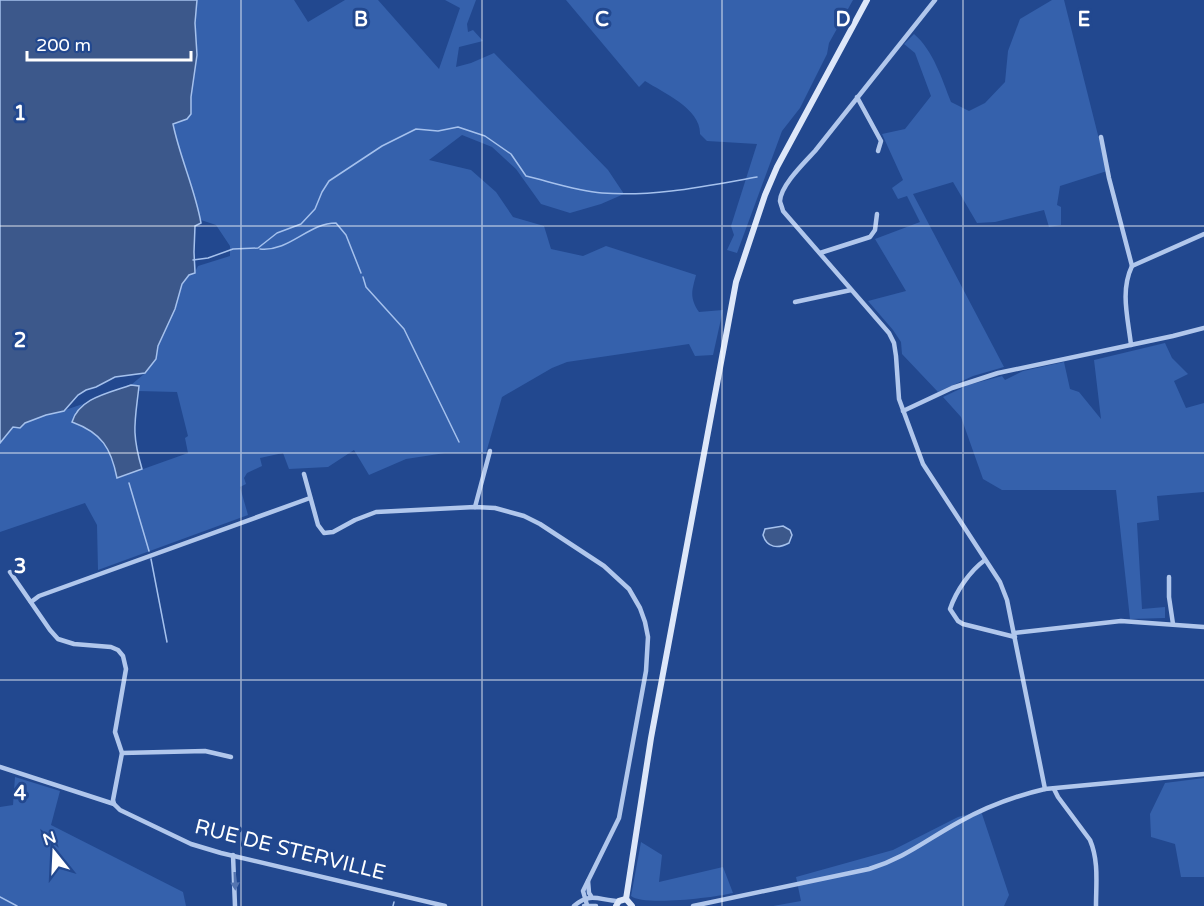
<svg xmlns="http://www.w3.org/2000/svg" width="1204" height="906" font-family="'Varela Round',sans-serif">
<style>
.green{fill:#3561ac;fill-rule:evenodd}
.water{fill:#3c588b;stroke:#a5c1ed;stroke-width:1.5}
.lines{fill:none;stroke-linecap:round;stroke-linejoin:round}
.stream{stroke:#a5c1ed;stroke-width:1.5}
.minor{stroke:#b1c7ec;stroke-width:4.5}
.secondary{stroke:#dde7f9;stroke-width:6}
.oneway{fill:#5474b0}
.grid{fill:none;stroke:#fff;stroke-width:1.5;stroke-opacity:0.55}
.labels{text-anchor:middle;dominant-baseline:central;stroke-width:6;stroke-linejoin:round;paint-order:stroke}
.street-label{font-size:21px;fill:#fff;stroke:#22488f}
.grid-label{font-size:20px;text-anchor:middle;font-weight:bold;fill:#fff;stroke:#22488f;stroke-width:6;stroke-linejoin:round;paint-order:stroke}
</style>
<rect width="100%" height="100%" fill="#22488f"/>
<g class="green">
<path d="M0,0H294L308,22L345,0H378L439,69L460,8L445,0H476L467,24L468,32L473,30L483,41L459,47L456,67L471,63L494,53L608,170L624,194L601,204L570,213L541,204L516,169L492,147L462,135L429,160L471,170L496,192L513,217L544,226L551,249L583,256L606,246L696,275C692,291 689,297 699,312L723,310L713,355L695,356L689,344L567,362L552,368L502,397L486,453H445L406,459L369,475L354,450L328,467L289,469L283,453L260,458L262,466L247,473L244,478L246,484L240,487L248,515L98,570L97,525L85,503L0,532ZM201,220L216,225L230,246V256L198,266L196,270L194,252L195,225L201,223ZM144,374L131,385L139,386L138,391L177,392L188,436L185,438L188,453L118,478L114,460L107,445L86,427L75,413L83,404L65,410L78,395L86,390L96,387L115,377Z"/>
<path d="M566,0H853L829,43L827,54L800,108L782,131L737,253L727,250L734,235L731,226L757,144L707,141L700,134C701,109 664,93 645,81L639,87Z"/>
<path d="M1052,0H1064L1107,171L1060,186L1057,205L1061,207V225L1049,227L1044,210L995,222L977,223L953,182L913,194L1004,367L973,376L938,392L902,354L901,342L893,330L868,301L906,291L875,239L920,222L907,196L898,199L892,188L903,180L882,134L905,129L931,96L915,53L904,44L914,34C933,50 942,79 951,102L969,111L985,103L1005,82L1008,51L1020,19Z"/>
<path d="M1165,343L1172,358L1188,374L1174,381L1186,408L1204,403V492L1157,496L1159,520L1137,523L1142,609L1165,607V618L1130,619L1116,490H1002L983,479L961,417L943,397L968,385L1002,376L1005,380L1023,371L1064,362L1070,389L1079,392L1101,419L1094,360Z"/>
<path d="M15,777L60,791L51,825L183,892L186,906H0V807L13,805Z"/>
<path d="M1204,778V877H1181L1175,844L1151,837L1150,814L1165,783Z"/>
<path d="M981,811L1009,895L1004,906H773L801,901L796,877L893,850L958,817Z"/>
<path d="M641,842L662,855L659,882L723,867L733,893C712,898 643,906 631,896Z"/>
</g>
<g class="water">
<path d="M0,0H197L195,23L197,55L191,97V114L187,119L173,124C180,158 195,189 201,223L195,226L194,252L195,273L189,275L182,284L175,309L158,346L156,359L145,373L115,377L96,387L86,390L78,395L64,411L46,415L25,423L20,428L13,427L0,443Z"/>
<path d="M131,385L139,386C135,422 131,432 142,469L117,478C111,448 102,433 72,422C79,398 109,393 131,385Z"/>
<path d="M783,526L790,530L792,535L789,543C778,549 767,548 763,535L765,529Z"/>
</g>
<g class="lines">
<g class="stream">
<path d="M260,249C290,252 308,223 336,223L346,235L361,273"/>
<path d="M193,260L208,258L233,249L258,248L277,233L301,224L315,209L322,192L329,181L382,146L416,129L438,131L458,127L485,136L511,154L526,176C551,182 577,191 602,193C655,197 706,186 757,177"/>
<path d="M363,277L366,287L404,329L459,442"/>
<path d="M129,483L149,551"/>
<path d="M151,559L167,642"/>
<path d="M0,897L17,906"/>
<path d="M393,906L394,902"/>
</g>
<g class="minor">
<path d="M935,0L815,151C804,163 781,185 780,201C780,202 783,210 783,211L889,333L894,343L896,356L899,399L923,464L1000,582L1007,600L1045,789"/>
<path d="M857,97L881,141L878,151"/>
<path d="M1101,137L1109,178L1132,266C1120,291 1128,318 1131,345"/>
<path d="M820,253L870,237L875,230L877,214"/>
<path d="M1132,266L1204,234"/>
<path d="M795,302L851,290"/>
<path d="M903,411L952,388L998,373L1173,336L1204,328"/>
<path d="M304,474L318,525L324,533L333,532L355,520L376,512L475,507L495,508L524,516L540,524L604,566L629,589L640,608L645,622L648,637L646,671L619,818L583,891L587,905"/>
<path d="M475,507L490,451"/>
<path d="M985,560C970,571 956,591 950,609L958,621L963,624L1015,637"/>
<path d="M10,572L50,630L58,639L74,644L111,647L118,650L123,656L126,669L115,732L122,753L113,800L114,804L120,810L191,844L221,853L445,906"/>
<path d="M1169,577V597L1173,624"/>
<path d="M31,602L39,596L310,498"/>
<path d="M1014,633L1121,621L1204,627"/>
<path d="M122,753L205,751L231,757"/>
<path d="M0,767L114,804"/>
<path d="M1054,789L1058,797L1090,840C1099,861 1096,884 1096,906"/>
<path d="M233,855L235,906"/>
<path d="M588,881L589,893L591,896"/>
<path d="M574,906C591,891 600,901 619,901"/>
<path d="M584,906H596"/>
<path d="M693,906L869,869C905,858 926,840 959,822C986,807 1015,796 1045,789L1204,774"/>
</g>
<g class="secondary">
<path d="M626,899L651,738L736,282L765,195L777,167L867,0"/>
<path d="M626,899L632,906"/>
<path d="M616,906L619,901L626,899"/>
</g>
</g>
<defs><path id="oneway-solid" d="M-6-.8H1V-3.2L6.5 0L1 3.2V.8H-6Z" transform="scale(1.5)"/></defs>
<use class="oneway" href="#oneway-solid" transform="translate(235 881) rotate(88)"/>
<path class="grid" d="M241,0V906M482,0V906M722,0V906M963,0V906M0,226H1204M0,453H1204M0,680H1204"/>
<g class="labels">
<g class="street-label">
<text transform="translate(290 850) rotate(14)">RUE DE STERVILLE</text>
</g>
</g>
<g class="grid-label">
<text x="361" y="26">B</text>
<text x="602" y="26">C</text>
<text x="843" y="26">D</text>
<text x="1084" y="26">E</text>
<text x="20" y="120">1</text>
<text x="20" y="347">2</text>
<text x="20" y="573">3</text>
<text x="20" y="800">4</text>
</g>
<g transform="translate(54 852) rotate(342)" stroke="#22488f" stroke-width="4.5" paint-order="stroke">
<path d="M0-4.5L10 22L0 15L-10 22Z" fill="#ffffff"/>
<text y="-9" font-size="16" font-weight="bold" text-anchor="middle" fill="#ffffff">N</text>
</g>
<path d="M27 51v9h164v-9" fill="none" stroke="#ffffff" stroke-width="3"/>
<text x="36" y="51" font-size="18" fill="#ffffff" stroke="#22488f" stroke-width="4.5" paint-order="stroke">200 m</text>
</svg>
